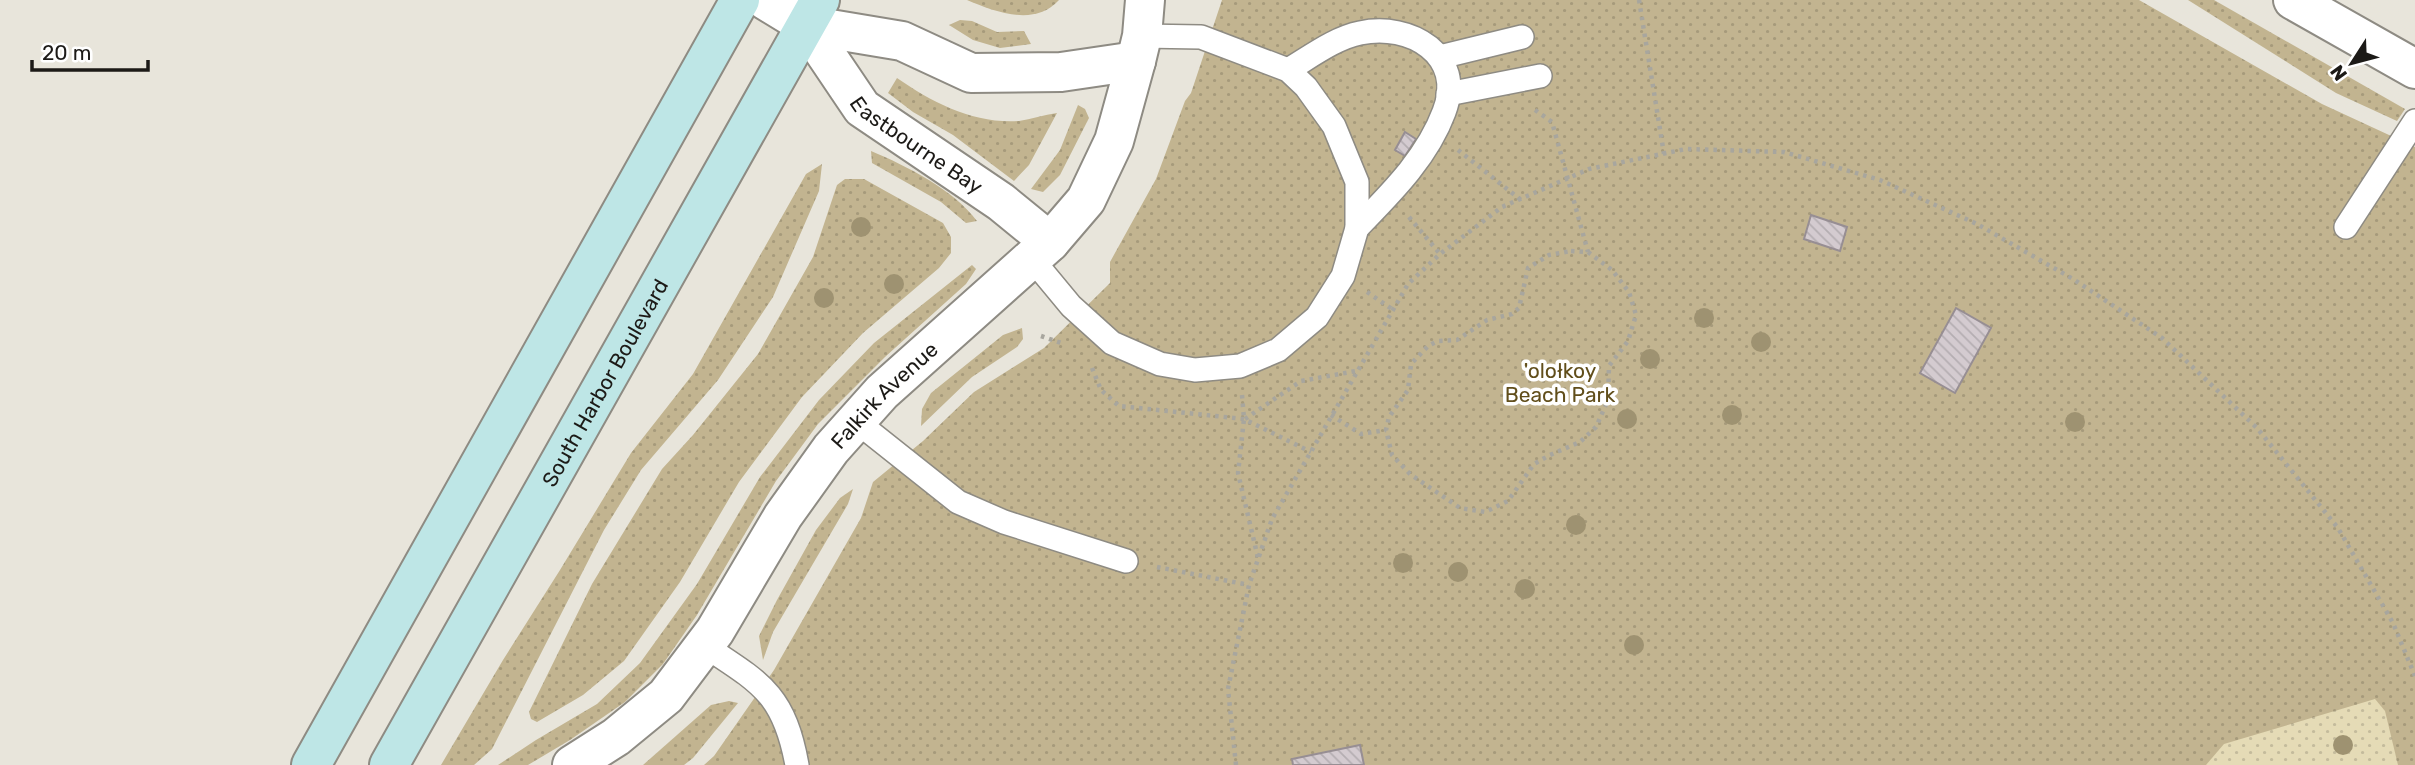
<svg xmlns="http://www.w3.org/2000/svg" width="2415" height="765" font-family="Rubik,sans-serif">
<style>
.green{fill:url(#green-dots)}
.sand{fill:url(#sand-dots)}
.building{fill:url(#building-back-hatch);stroke:#978e93;stroke-width:2}
.lines{fill:none;stroke-linecap:round;stroke-linejoin:round}
.service-casing{stroke:#8e8b83;stroke-width:26}
.minor-casing{stroke:#8e8b83;stroke-width:42}
.secondary-casing{stroke:#8e8b83;stroke-width:42}
.path{stroke:#a8a69e;stroke-width:4.5;stroke-dasharray:3.5 5;stroke-linecap:butt}
.service{stroke:#fff;stroke-width:23}
.minor{stroke:#fff;stroke-width:38}
.secondary{stroke:#bee6e6;stroke-width:38}
.tree{fill:#9e9271}
.labels{text-anchor:middle;dominant-baseline:central;stroke-width:7;stroke-linejoin:round;paint-order:stroke}
.street-label{font-size:21px;fill:#1c1a17;stroke:#fff}
.park-label{font-size:21px;fill:#614e1b;stroke:#fff}
</style>
<defs>
<pattern id="green-dots" width="8" height="8" patternUnits="userSpaceOnUse" patternTransform="scale(1.75)"><rect width="8" height="8" fill="#c2b490"/><path d="M2 2h.1M6 6h.1" fill="none" stroke="#a69a7b" stroke-width="1.8" stroke-linecap="round"/></pattern>
<pattern id="sand-dots" width="8" height="8" patternUnits="userSpaceOnUse" patternTransform="scale(1.75)"><rect width="8" height="8" fill="#e5dbb6"/><path d="M2 2h.1M6 6h.1" fill="none" stroke="#c4bb9c" stroke-width="1.8" stroke-linecap="round"/></pattern>
<pattern id="building-back-hatch" width="6" height="6" patternUnits="userSpaceOnUse" patternTransform="scale(1.75)"><rect width="6" height="6" fill="#d4cbd0"/><path d="M-1 5l2 2M0 0l6 6M5-1l2 2" fill="none" stroke="#b5aeb2"/></pattern>
</defs>
<rect width="100%" height="100%" fill="#e8e5db"/>
<g class="green">
<path d="M967,0H1059C1035,27 995,12 967,0Z"/>
<path d="M1222,0H2139L2322,104L2415,147V765H704L714,756L774,670L861,518L873,482L923,441L974,392L1044,348L1110,283V262L1156,179L1185,101L1191,93Z"/>
<path d="M2188,0H2214L2405,109L2397,121L2336,93Z"/>
<path d="M960,20L972,21L997,32L1024,31L1031,44L1000,48L973,40L949,25Z"/>
<path d="M897,78C933,103 974,124 1019,121C1031,119 1044,115 1057,113L1029,165L1014,181L953,135L913,112L888,93Z"/>
<path d="M1078,105L1085,109L1089,118L1060,175L1043,192L1031,189L1060,150Z"/>
<path d="M871,151C907,166 954,190 977,221L966,223L941,202L872,163Z"/>
<path d="M822,164L819,191L773,297L718,380L641,470L604,530L492,749L474,765H441L503,660L560,570L631,453L693,374L806,174Z"/>
<path d="M845,179H864L943,223L951,237V253L939,268L863,333L802,397L739,482L680,582L624,661L583,695L537,722L531,719L529,712L592,584L662,469L693,435L758,354L813,257L837,185Z"/>
<path d="M972,265L976,269L966,284L885,357L818,424L776,481L697,615L663,664L625,702L570,740L528,765H498L536,740L597,704L640,663L697,584L760,477L819,400L874,343Z"/>
<path d="M1022,328L1023,339L1017,347L972,377L921,426L922,409L931,393L1003,335Z"/>
<path d="M853,489L848,504L773,632L763,660L759,636L777,600L816,530L840,498Z"/>
<path d="M729,701L738,703L693,758L684,765H643L711,705Z"/>
</g>
<path class="sand" d="M2375,699L2385,711L2398,765H2206L2224,744Z"/>
<g class="building">
<path d="M1405,132L1416,139L1405,156L1395,150Z"/>
<path d="M1811,215L1847,227L1840,251L1804,239Z"/>
<path d="M1956,308L1991,328L1955,393L1920,373Z"/>
<path d="M1360,745L1364,765H1293L1292,759Z"/>
</g>
<g class="lines">
<g class="service-casing">
<g id="service">
<path d="M1440,57L1522,37"/>
<path d="M1288,70C1310,57 1335,38 1360,33C1410,22 1466,55 1444,112C1427,158 1390,194 1357,228"/>
<path d="M1448,94L1540,76"/>
<path d="M2346,227L2415,121"/>
<path d="M1032,259L1071,306L1112,343L1160,364L1195,370L1240,366L1278,350L1317,317L1343,276L1357,228V182L1334,126L1306,87L1288,70L1201,37L1142,36"/>
<path d="M856,421L958,502L1004,522L1126,561"/>
<path d="M705,646C761,683 784,694 797,765"/>
</g>
</g>
<g class="minor-casing">
<g id="minor">
<path d="M765,0L806,25L902,41L971,73L1061,72L1136,61"/>
<path d="M2293,0L2415,69"/>
<path id="s1" d="M806,25L862,108L1001,202L1050,242"/>
<path id="s2" d="M572,765L616,737L666,696L715,631L783,516L831,449L882,392L1050,242L1086,200L1114,141L1136,61L1142,36L1145,0"/>
</g>
</g>
<g class="secondary-casing">
<g id="secondary">
<path d="M311,765L740,0"/>
<path id="s3" d="M389,765L820,0"/>
</g>
</g>
<g class="path">
<path d="M1639,0L1664,154"/>
<path d="M1535,110L1552,122L1588,252"/>
<path d="M1458,150L1521,200"/>
<path d="M1409,217L1440,254"/>
<path d="M1571,251L1588,252L1612,270L1629,292L1636,315L1628,341L1609,366L1608,400L1596,427L1580,442L1550,455L1534,464L1508,501L1485,512L1460,508L1410,474L1392,455L1386,430L1389,417L1408,390L1411,364L1428,346L1438,341L1457,340L1487,320L1512,314L1519,308L1528,268L1549,255Z"/>
<path d="M1367,292L1392,309"/>
<path d="M1041,336L1064,344"/>
<path d="M1092,368L1101,390L1119,406L1244,419L1311,452"/>
<path d="M1242,395L1244,419L1238,473L1258,558"/>
<path d="M1331,415L1361,434L1386,430"/>
<path d="M1245,419L1301,381L1356,371"/>
<path d="M1157,567L1249,585"/>
<path d="M1236,765L1228,689L1249,585L1272,519L1408,284L1440,254L1502,207L1589,169L1686,149L1784,152L1880,180L1977,224L2073,279L2162,338L2257,428L2338,528L2393,623L2415,676"/>
</g>
<use href="#service" class="service"/>
<use href="#minor" class="minor"/>
<use href="#secondary" class="secondary"/>
</g>
<g class="tree">
<circle cx="861" cy="227" r="10"/>
<circle cx="894" cy="284" r="10"/>
<circle cx="824" cy="298" r="10"/>
<circle cx="1704" cy="318" r="10"/>
<circle cx="1761" cy="342" r="10"/>
<circle cx="1650" cy="359" r="10"/>
<circle cx="1732" cy="415" r="10"/>
<circle cx="1627" cy="419" r="10"/>
<circle cx="2075" cy="422" r="10"/>
<circle cx="1576" cy="525" r="10"/>
<circle cx="1403" cy="563" r="10"/>
<circle cx="1458" cy="572" r="10"/>
<circle cx="1525" cy="589" r="10"/>
<circle cx="1634" cy="645" r="10"/>
<circle cx="2343" cy="745" r="10"/>
</g>
<g class="labels">
<g class="street-label">
<text stroke="none"><textPath href="#s1" startOffset="166">Eastbourne Bay</textPath></text>
<text stroke="none"><textPath href="#s3" startOffset="439">South Harbor Boulevard</textPath></text>
<text stroke="none"><textPath href="#s2" startOffset="490">Falkirk Avenue</textPath></text>
</g>
<g class="park-label">
<text x="1560" y="370">'olołkoy<tspan x="1560" dy="24">Beach Park</tspan></text>
</g>
</g>
<g transform="translate(2352 63) rotate(234)" stroke="#ffffff" stroke-width="5" paint-order="stroke">
<path d="M0-5L12 26L0 18L-12 26Z" fill="#1c1a17"/>
<text y="-10" font-size="19" font-weight="bold" text-anchor="middle" fill="#1c1a17">N</text>
</g>
<path d="M32 60v10h116v-10" fill="none" stroke="#1c1a17" stroke-width="3.5"/>
<text x="42" y="60" font-size="21" fill="#1c1a17" stroke="#ffffff" stroke-width="5" paint-order="stroke">20 m</text>
</svg>
